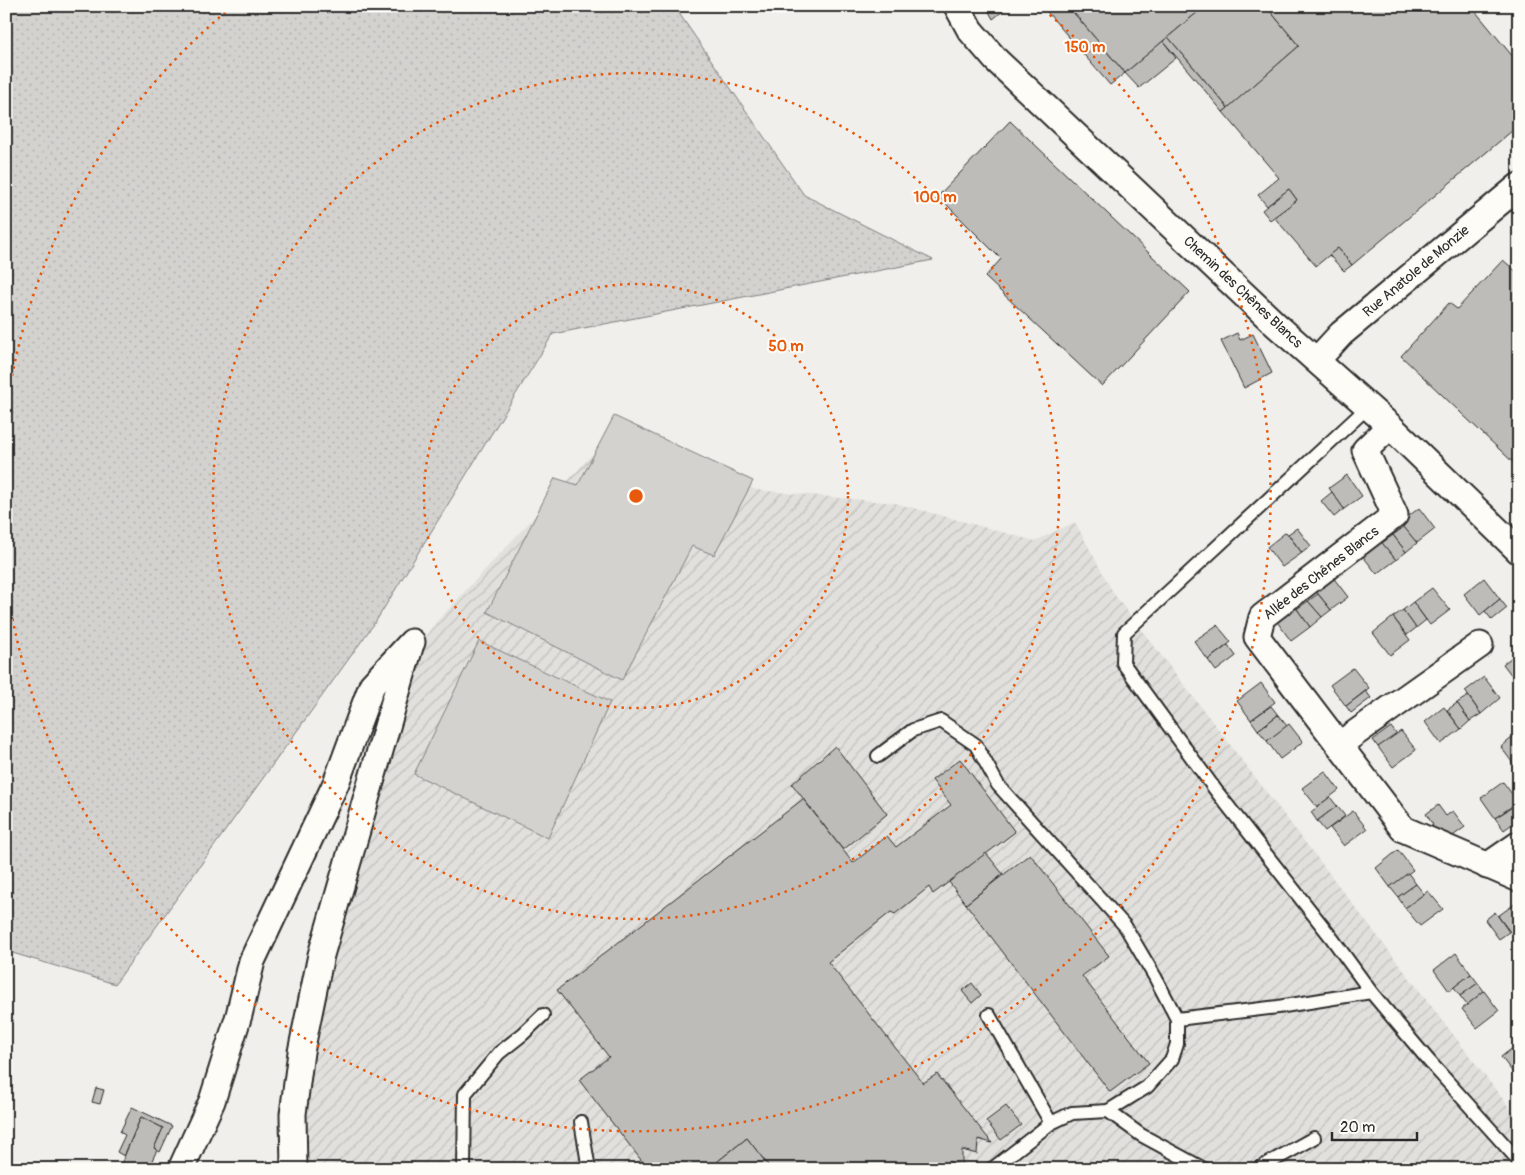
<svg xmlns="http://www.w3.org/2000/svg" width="1525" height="1175" font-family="Pangolin,sans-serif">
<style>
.industrial{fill:url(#industrial-furrows)}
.green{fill:url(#green-dots);stroke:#7f7e7d}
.pitch{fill:#d3d2cf;stroke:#7f7e7d}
.building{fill:#bdbcb8;stroke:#2b2b2b}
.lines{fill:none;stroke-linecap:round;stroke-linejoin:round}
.lane-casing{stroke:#2b2b2b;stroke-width:16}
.street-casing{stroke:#2b2b2b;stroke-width:29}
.lane{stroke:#fdfcf7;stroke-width:12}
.street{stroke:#fdfcf7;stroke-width:25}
.ring{fill:none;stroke:#e8590c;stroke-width:2.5;stroke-dasharray:2.5 5}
.labels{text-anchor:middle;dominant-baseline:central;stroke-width:4;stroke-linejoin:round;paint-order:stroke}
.street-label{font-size:14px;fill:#2b2b2b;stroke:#fdfcf7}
.centre{fill:#e8590c;stroke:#fdfcf7;stroke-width:2.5}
.ring-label{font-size:15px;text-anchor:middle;font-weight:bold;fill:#e8590c;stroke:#fdfcf7;stroke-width:4;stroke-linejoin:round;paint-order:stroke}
</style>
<defs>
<pattern id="industrial-furrows" width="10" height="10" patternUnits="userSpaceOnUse" patternTransform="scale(1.25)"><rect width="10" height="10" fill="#e1e0dc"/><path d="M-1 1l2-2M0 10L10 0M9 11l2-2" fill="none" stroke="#c1c0bd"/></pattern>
<pattern id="green-dots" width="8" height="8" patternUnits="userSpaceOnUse" patternTransform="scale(1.25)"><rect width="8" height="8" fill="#d3d2cf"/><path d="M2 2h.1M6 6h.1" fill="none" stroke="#b5b4b2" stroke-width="1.8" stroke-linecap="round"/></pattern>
</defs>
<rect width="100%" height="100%" fill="#f0efeb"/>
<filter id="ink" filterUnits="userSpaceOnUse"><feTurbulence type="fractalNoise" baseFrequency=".02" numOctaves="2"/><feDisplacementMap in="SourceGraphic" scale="10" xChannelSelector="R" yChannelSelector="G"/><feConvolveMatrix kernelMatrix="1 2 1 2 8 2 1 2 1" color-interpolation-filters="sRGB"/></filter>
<g filter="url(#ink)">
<path class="industrial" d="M611,422L756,490L895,503L1035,541L1075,522L1114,594L1519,1120V1169H305L304,1117L334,956L417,655L430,629L602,444Z"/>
<path class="green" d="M6,6H674L804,195L933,260L553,334L376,621L115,984L6,951Z"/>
<g class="pitch">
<path d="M614,416L753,481L714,555L692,546L622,680L487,612L555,478L578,485Z"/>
<path d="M479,641L610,702L548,838L414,774Z"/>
</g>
<g class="building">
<path d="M986,6H1009L993,19Z"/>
<path d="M1042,6H1068L1125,73L1110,85Z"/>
<path d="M1068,6H1205L1125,73Z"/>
<path d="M1205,6H1266L1299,46L1228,108L1168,37Z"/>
<path d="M1266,6H1471L1519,64V125L1352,265L1338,248L1316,266L1274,217L1297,200L1289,189L1267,206L1258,195L1279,178L1223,112L1299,46Z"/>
<path d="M1168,37L1228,108L1223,112L1163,41Z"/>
<path d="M1163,41L1176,58L1139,88L1125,73Z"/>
<path d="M1010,121L1190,292L1102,386L985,277L1001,259L938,196Z"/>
<path d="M1289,189L1297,200L1270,220L1262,210Z"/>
<path d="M1338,248L1352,265L1344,271L1329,255Z"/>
<path d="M1503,260L1519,274V468L1401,356L1449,303L1457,309Z"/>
<path d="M1237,333L1240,340L1253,334L1272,373L1244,388L1221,341Z"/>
<path d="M1347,475L1362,496L1344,509L1329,488Z"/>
<path d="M1332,492L1344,509L1334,517L1321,501Z"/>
<path d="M1419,508L1435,529L1417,543L1400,523Z"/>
<path d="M1404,527L1417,543L1406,552L1393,535Z"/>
<path d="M1297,528L1311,546L1302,553L1288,534Z"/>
<path d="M1286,532L1302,553L1282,567L1267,547Z"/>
<path d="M1393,535L1406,552L1396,560L1382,543Z"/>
<path d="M1379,539L1396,560L1377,574L1361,554Z"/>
<path d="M1332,576L1348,597L1331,610L1315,590Z"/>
<path d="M1484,578L1500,599L1480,615L1464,594Z"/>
<path d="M1432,588L1450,610L1430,625L1413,602Z"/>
<path d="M1318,594L1331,610L1322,617L1308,601Z"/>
<path d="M1500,599L1507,608L1492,620L1485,611Z"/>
<path d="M1308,601L1322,617L1310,627L1297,609Z"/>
<path d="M1413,602L1426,620L1416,628L1403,610Z"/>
<path d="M1294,605L1310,627L1291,641L1275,619Z"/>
<path d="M1403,610L1416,628L1407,635L1393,617Z"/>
<path d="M1393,617L1410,640L1390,655L1373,633Z"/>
<path d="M1217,625L1231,642L1208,660L1194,641Z"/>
<path d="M1228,645L1236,656L1216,671L1208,660Z"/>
<path d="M1519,652V665L1512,657Z"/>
<path d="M1512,657L1519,665V679L1516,681L1503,664Z"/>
<path d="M1353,668L1369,688L1346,706L1330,685Z"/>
<path d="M1484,677L1500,698L1481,714L1465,691Z"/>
<path d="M1261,683L1275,702L1251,720L1237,701Z"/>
<path d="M1366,691L1371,698L1351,713L1346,706Z"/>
<path d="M1468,696L1481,714L1470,721L1457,703Z"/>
<path d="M1457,703L1470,721L1461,729L1447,710Z"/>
<path d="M1271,706L1278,715L1258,730L1251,720Z"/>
<path d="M1444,707L1461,729L1441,744L1425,722Z"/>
<path d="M1278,715L1287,726L1267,741L1258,730Z"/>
<path d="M1289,724L1303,742L1280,759L1267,741Z"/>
<path d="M1391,727L1397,735L1378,747L1373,740Z"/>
<path d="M1401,731L1416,750L1393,767L1378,747Z"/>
<path d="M1519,732V767L1517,769L1501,747Z"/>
<path d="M835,746L887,814L843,850L792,784Z"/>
<path d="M960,759L1015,832L933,894L929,887L895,914L891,912L828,962L923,1083L937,1074L992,1143L978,1139L977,1154L962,1150V1166L947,1161V1169H771L747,1138L708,1169H648L579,1080L609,1057L557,990L803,799L853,863L887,836L896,847L951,805L932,780Z"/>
<path d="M1325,771L1339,790L1317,807L1302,788Z"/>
<path d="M1503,782L1518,802L1495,818L1481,798Z"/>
<path d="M1330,797L1337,806L1317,821L1311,812Z"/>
<path d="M1438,805L1446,816L1453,811L1465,827L1450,838L1428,829L1433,825L1426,814Z"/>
<path d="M1337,806L1345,816L1325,831L1317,821Z"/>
<path d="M1514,806L1519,812V819L1504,830L1495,818Z"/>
<path d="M1353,811L1367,829L1344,846L1330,828Z"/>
<path d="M1398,850L1413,870L1390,887L1376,868Z"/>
<path d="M986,853L1003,874L966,904L949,882Z"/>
<path d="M1030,854L1109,956L1082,976L1149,1063L1110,1092L966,904Z"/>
<path d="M1408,873L1416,884L1398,897L1390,887Z"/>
<path d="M1416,884L1424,894L1405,908L1398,897Z"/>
<path d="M1428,891L1443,909L1420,926L1405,908Z"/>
<path d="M1516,903L1519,907V934L1514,937L1498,916Z"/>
<path d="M1495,912L1509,932L1499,939L1485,920Z"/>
<path d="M1456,953L1471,974L1449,991L1434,970Z"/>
<path d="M1471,974L1478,983L1460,996L1454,987Z"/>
<path d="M972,983L981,995L972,1003L962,991Z"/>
<path d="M1478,983L1484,991L1467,1005L1460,996Z"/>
<path d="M1484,991L1499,1011L1477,1028L1462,1009Z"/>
<path d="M1519,1043V1079H1518L1501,1057Z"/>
<path d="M96,1088L104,1090L100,1104L92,1102Z"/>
<path d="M1006,1106L1021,1125L1001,1140L986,1121Z"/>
<path d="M132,1107L172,1126L160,1152L154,1148L163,1128L141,1117L124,1156L117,1152L125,1135L120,1132Z"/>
<path d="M141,1117L163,1128L154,1148L157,1150L148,1169H119Z"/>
<path d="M747,1138L771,1169H708Z"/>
</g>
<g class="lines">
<g class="lane-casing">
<g id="lane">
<path d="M1368,407L1124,633L1123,663L1217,792L1331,937L1371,992L1429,1061L1519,1161"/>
<path d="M878,756L913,730L941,721L976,745L998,785L1125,926L1155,977L1177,1019V1044L1172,1059L1147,1087L1108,1111L1072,1113L1051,1123L992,1169"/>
<path d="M989,1015L1051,1123"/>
<path d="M1177,1019L1278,1007L1371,992"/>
<path d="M1108,1111L1141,1135L1204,1169"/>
<path d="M581,1122L589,1169"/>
<path d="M464,1169L465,1094L499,1053L523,1034L543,1015"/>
<path d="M1258,1169L1314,1138"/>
</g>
</g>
<g class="street-casing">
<g id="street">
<path d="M957,6L970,30L996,60L1274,323L1390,426L1519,551"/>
<path d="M1317,360L1341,334L1519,186"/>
<path d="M1390,426L1365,450L1395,515L1262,617L1257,637L1403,829L1519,879"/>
<path d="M1340,744L1480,645"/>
<path d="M1487,866L1519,844"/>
<path d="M181,1169L212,1101L239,1015L252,961L336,783L372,685L412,642"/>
<path d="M294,1169L293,1114L301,1052L321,955L410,647"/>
</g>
</g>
<use href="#lane" class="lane"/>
<use href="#street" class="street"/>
</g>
</g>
<g class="ring">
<circle cx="636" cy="496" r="212"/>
<circle cx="636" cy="496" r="423"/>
<path d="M6 413A635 635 0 0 1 228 10M1044 10A635 635 0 1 1 6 579"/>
</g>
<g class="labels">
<g class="street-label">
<text transform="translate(1416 271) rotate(-40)">Rue Anatole de Monzie</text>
<text transform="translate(1243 292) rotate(43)">Chemin des Chênes Blancs</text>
<text transform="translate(1321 573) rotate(-38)">Allée des Chênes Blancs</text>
</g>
</g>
<circle cx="636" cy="496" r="8" class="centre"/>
<g class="ring-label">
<text x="1085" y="52">150 m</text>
<text x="935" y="202">100 m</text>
<text x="786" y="351">50 m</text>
</g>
<rect width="1525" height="1175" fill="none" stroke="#fdfcf7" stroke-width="25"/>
<rect x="12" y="12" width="1500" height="1150" fill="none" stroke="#2b2b2b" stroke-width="2" filter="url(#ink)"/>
<path d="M1332 1132v8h85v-8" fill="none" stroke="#2b2b2b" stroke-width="2.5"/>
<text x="1340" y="1132" font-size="15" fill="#2b2b2b" stroke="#fdfcf7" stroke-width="4" paint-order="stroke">20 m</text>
</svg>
